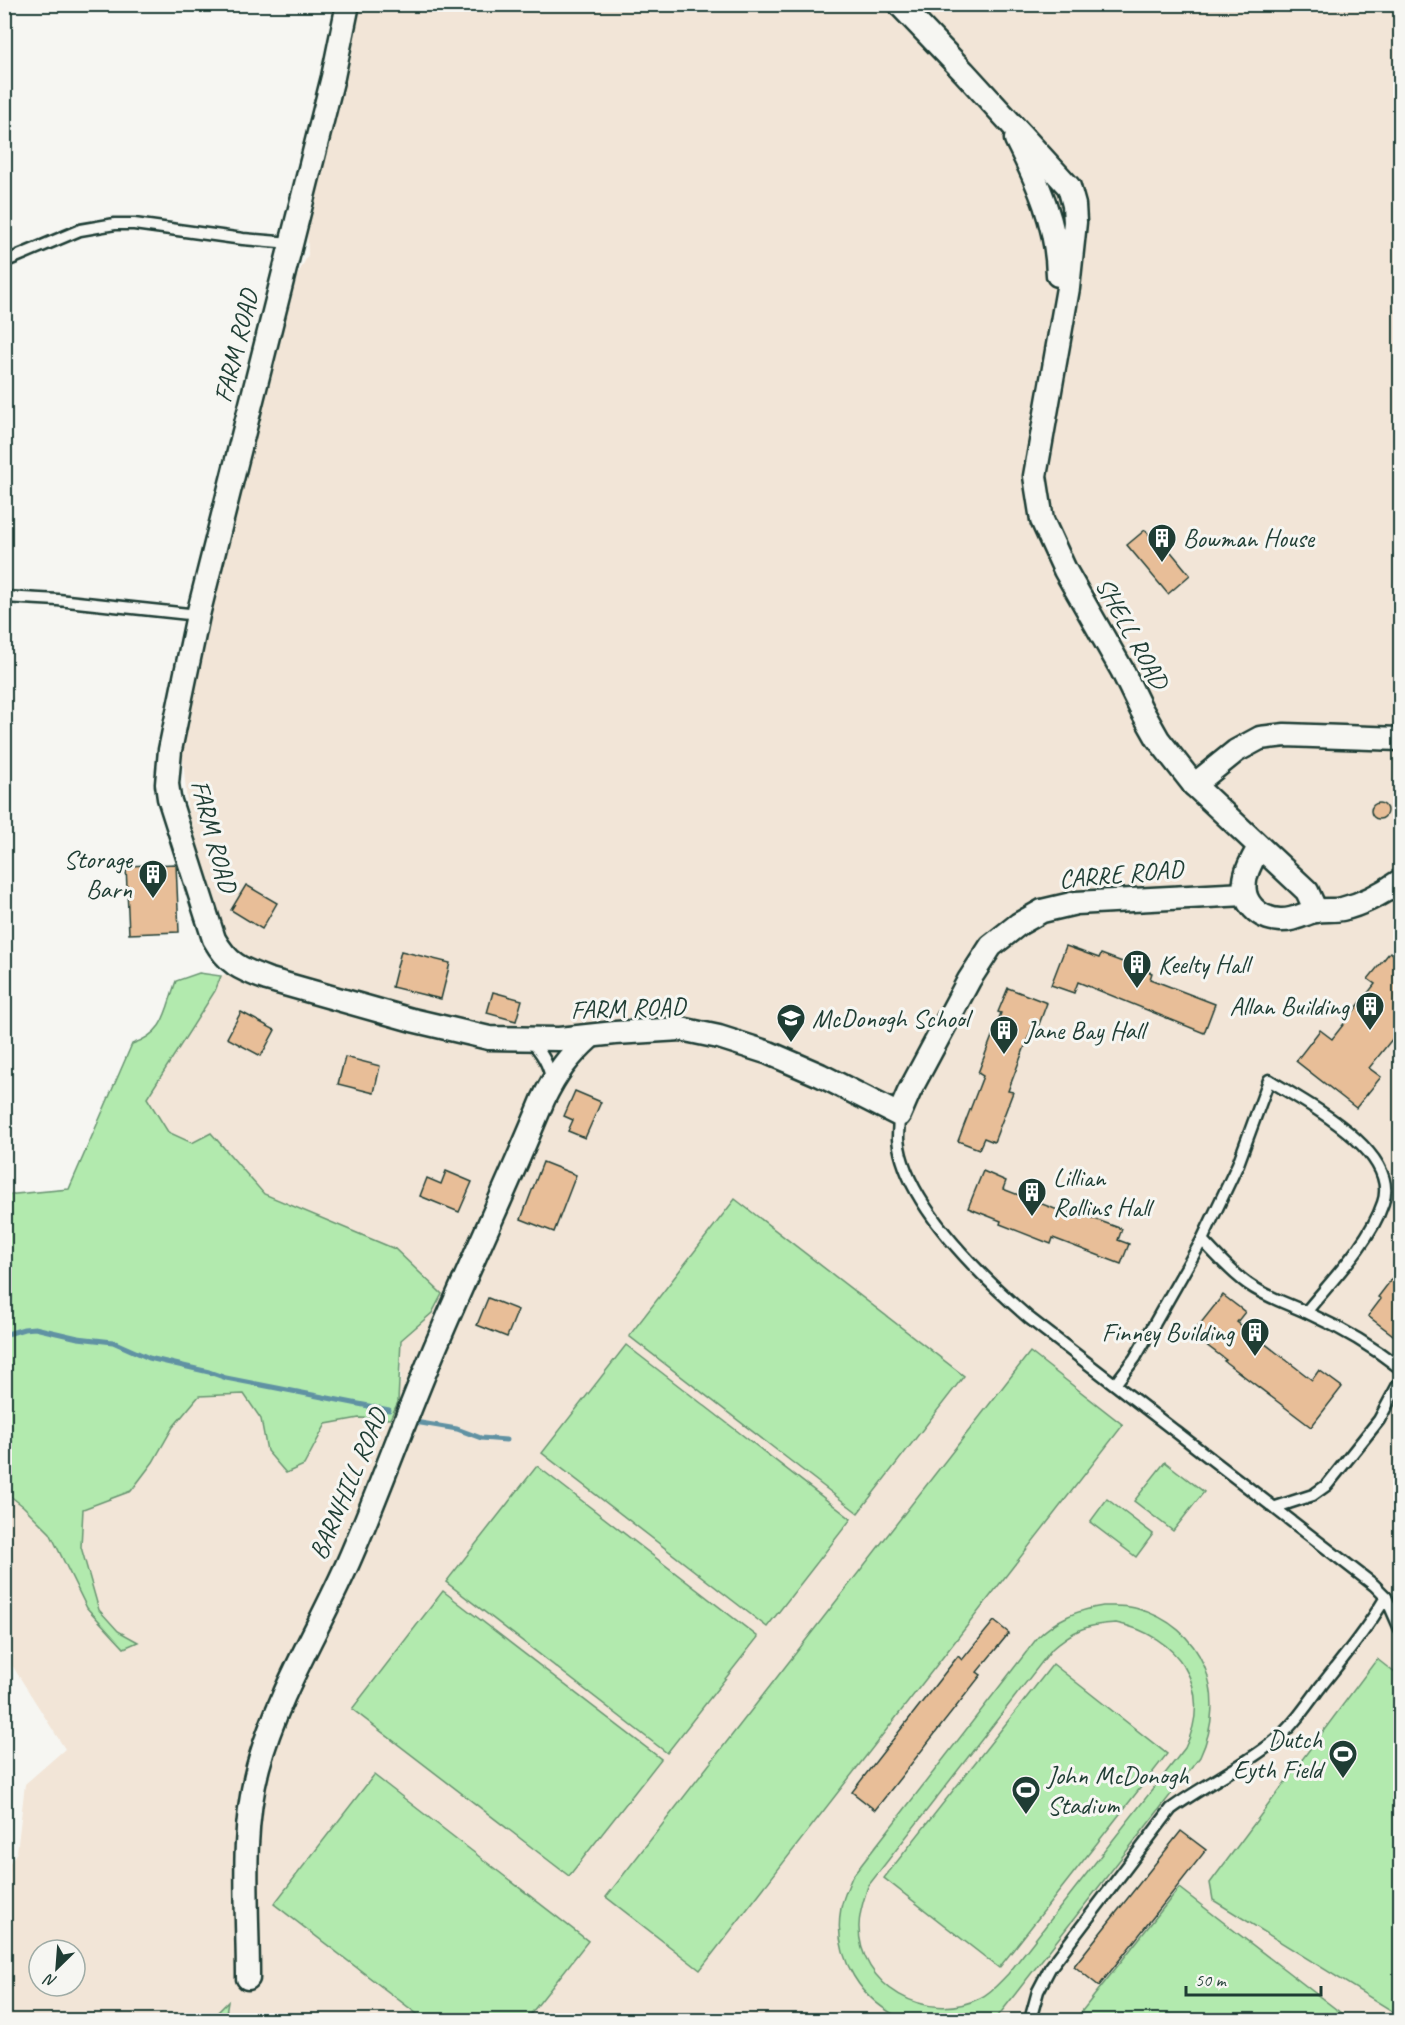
<svg xmlns="http://www.w3.org/2000/svg" width="1405" height="2025" font-family="Caveat,sans-serif">
<style>
.built{fill:#f2e5d7;fill-rule:evenodd}
.green{fill:#b2eaae;stroke:#689471;stroke-width:1.5;fill-rule:evenodd}
.lines{fill:none;stroke-linecap:round;stroke-linejoin:round}
.stream{stroke:#6092a3;stroke-width:5}
.building{fill:#e8be98;stroke:#1f3d34;stroke-width:1.5}
.service-casing{stroke:#1f3d34;stroke-width:15}
.minor-casing{stroke:#1f3d34;stroke-width:27}
.service{stroke:#f6f6f2;stroke-width:10}
.minor{stroke:#f6f6f2;stroke-width:22}
.labels{text-anchor:middle;dominant-baseline:central;stroke-width:6;stroke-linejoin:round;paint-order:stroke}
.street-label{font-size:26px;fill:#1f3d34;stroke:#f6f6f2}
.poi-label{font-size:26px;fill:#1f3d34;stroke:#f6f6f2;text-anchor:start}
</style>
<rect width="100%" height="100%" fill="#f6f6f2"/>
<filter id="ink" filterUnits="userSpaceOnUse"><feTurbulence type="fractalNoise" baseFrequency=".0167" numOctaves="2"/><feDisplacementMap in="SourceGraphic" scale="12" xChannelSelector="R" yChannelSelector="G"/><feConvolveMatrix kernelMatrix="1 2 1 2 8 2 1 2 1" color-interpolation-filters="sRGB"/></filter>
<g filter="url(#ink)">
<path class="built" d="M358,5H1400V2020H225L227,2003L210,2020H5V1870L17,1852L25,1784L65,1749L10,1662L5,1656L4,1492L23,1506L50,1533L87,1608L124,1648L137,1642L118,1631L99,1610L81,1547L83,1509L131,1491L153,1462L173,1427L199,1396L244,1394L261,1419L267,1451L304,1465L326,1424L359,1418L390,1419L401,1380V1340L432,1313L395,1249L264,1194L240,1168L168,1132L147,1098L215,991L221,976L240,967L210,898L189,826L182,747L208,623L284,301L308,255L307,217ZM39,1950H75V1986H39Z"/>
<g class="green">
<path d="M199,973L221,976L215,991L147,1098L168,1132L192,1143L211,1133L264,1194L395,1249L442,1294L432,1313L401,1340L398,1402L390,1419L359,1418L326,1424L304,1465L286,1473L267,1451L261,1419L244,1394L199,1396L173,1427L153,1462L131,1491L83,1509L81,1547L99,1610L118,1631L138,1642L124,1648L87,1608L50,1533L23,1506L5,1492V1195L69,1189L132,1044C166,1033 165,1011 176,981Z"/>
<path d="M735,1199L964,1376L858,1513L629,1336Z"/>
<path d="M626,1345L851,1519L767,1627L542,1453Z"/>
<path d="M1030,1352L1123,1425L700,1970L606,1897Z"/>
<path d="M1165,1462L1204,1492L1173,1531L1134,1501Z"/>
<path d="M537,1466L758,1637L667,1753L446,1582Z"/>
<path d="M1107,1499L1153,1534L1136,1557L1090,1522Z"/>
<path d="M443,1591L661,1759L569,1876L352,1709Z"/>
<path d="M1103,1606C1113,1606 1125,1605 1135,1608C1204,1626 1229,1695 1200,1757L995,2020H906C862,2003 832,1957 841,1908C843,1897 848,1887 852,1877L1038,1637C1057,1619 1077,1610 1103,1606ZM1116,1623C1177,1635 1215,1688 1185,1748L1008,1974C999,1983 991,1993 980,1998C927,2025 858,1986 859,1926C859,1912 864,1899 868,1886L1052,1649C1073,1630 1088,1624 1116,1623Z"/>
<path d="M1377,1659L1400,1677V2016L1213,1900L1210,1883Z"/>
<path d="M1053,1664L1167,1754L999,1968L884,1878Z"/>
<path d="M374,1775L588,1941L526,2020H425L274,1904Z"/>
<path d="M1179,1888L1350,2020H1075Z"/>
<path d="M228,2002L225,2020H210Z"/>
</g>
<g class="lines">
<g class="stream">
<path d="M4,1335L24,1329L35,1328L78,1338L113,1342L149,1358L209,1372L226,1378L389,1410"/>
<path d="M415,1422L457,1429L481,1438L506,1440"/>
</g>
</g>
<g class="building">
<path d="M1145,530L1163,550L1167,547L1190,575L1168,594L1127,545Z"/>
<circle cx="1379" cy="811" r="8"/>
<path d="M176,864L179,932L129,934L126,866Z"/>
<path d="M246,885L277,903L262,929L231,910Z"/>
<path d="M1066,946L1099,958L1101,954L1152,973L1150,979L1215,1004L1204,1033L1078,982L1074,993L1051,985Z"/>
<path d="M401,951L450,963L441,999L392,987Z"/>
<path d="M1390,952L1401,960V1028L1369,1068L1381,1077L1356,1108L1296,1061L1320,1030L1332,1039L1375,984L1368,979Z"/>
<path d="M1008,988L1047,1003L1038,1027L1033,1025L1008,1091L1013,1092L994,1142L984,1138L979,1149L958,1141L983,1076L978,1073L1001,1013L998,1012Z"/>
<path d="M493,992L522,1000L516,1021L487,1013Z"/>
<path d="M241,1012L275,1030L261,1056L227,1038Z"/>
<path d="M345,1057L380,1066L374,1093L338,1084Z"/>
<path d="M575,1091L601,1102L585,1138L568,1131L573,1120L564,1116Z"/>
<path d="M543,1162L576,1175L554,1232L521,1219Z"/>
<path d="M446,1171L472,1182L459,1212L420,1196L427,1178L441,1184Z"/>
<path d="M983,1171L1006,1181L1003,1189L1068,1214L1070,1210L1122,1229L1118,1240L1129,1244L1121,1264L1053,1238L1051,1244L1000,1224L1001,1221L968,1208Z"/>
<path d="M1401,1267V1341L1368,1316L1381,1299L1378,1297Z"/>
<path d="M1223,1295L1245,1312L1237,1322L1312,1380L1319,1370L1342,1387L1311,1427L1224,1361L1226,1360L1192,1334Z"/>
<path d="M488,1298L518,1310L507,1337L477,1325Z"/>
<path d="M994,1621L1009,1633L977,1672L981,1675L875,1810L852,1792L958,1656L962,1660Z"/>
<path d="M1181,1831L1206,1850L1099,1986L1074,1966Z"/>
</g>
<g class="lines">
<g class="service-casing">
<g id="service">
<path d="M4,262L80,230L115,224H134L243,239L291,243"/>
<path d="M4,597L58,600L198,615"/>
<path d="M530,1040C542,1053 548,1063 552,1081"/>
<path d="M899,1115C899,1123 898,1131 898,1139C904,1203 983,1278 1029,1318L1374,1585L1386,1597L1400,1629"/>
<path d="M1202,1240C1216,1255 1231,1272 1248,1284C1268,1298 1289,1304 1310,1314C1343,1329 1372,1346 1400,1368"/>
<path d="M1116,1383L1135,1358L1202,1240L1238,1164L1269,1080C1304,1102 1401,1151 1383,1203C1370,1242 1332,1280 1306,1312"/>
<path d="M1276,1507L1313,1495L1327,1485L1379,1420L1400,1381"/>
<path d="M1030,2020L1038,1991L1050,1968L1171,1809C1205,1784 1245,1766 1277,1739C1294,1724 1308,1704 1321,1686C1344,1657 1367,1629 1386,1597"/>
</g>
</g>
<g class="minor-casing">
<g id="minor">
<path d="M348,4L333,77L198,615L170,750L167,784L169,798L214,939C228,964 240,969 267,979L412,1020L489,1038L559,1039L615,1033L681,1029L719,1037L769,1053L820,1075L899,1115L909,1092L969,980L991,946L1019,924L1042,911L1076,903L1245,894"/>
<path d="M899,4L964,72L1069,187L1074,205L1075,222L1068,288L1035,476L1042,520L1065,570L1122,670L1141,709L1158,739L1194,785L1307,891L1316,911"/>
<path d="M1016,139C1038,183 1057,224 1058,275"/>
<path d="M1194,785L1236,751L1260,738L1285,735L1400,739"/>
<path d="M1259,847C1254,857 1246,869 1245,881C1241,902 1259,919 1280,920C1292,921 1303,914 1315,911C1324,909 1334,911 1342,909C1363,904 1383,893 1400,881"/>
<path d="M248,1978C248,1907 240,1836 258,1767C278,1692 321,1626 351,1556C380,1489 404,1421 432,1355C468,1269 508,1185 543,1100C556,1073 568,1057 590,1037"/>
</g>
</g>
<use href="#service" class="service"/>
<use href="#minor" class="minor"/>
</g>
</g>
<defs>
<g id="building-pin" transform="scale(1.5)"><path d="M0 17L-7.5 6A9.5 9.5 0 1 1 7.5 6Z" fill="#1f3d34" stroke="#f6f6f2"/><path d="M-4-6H4V6H1V3H-1V6H-4ZM-2.5-4.3h1.7v1.8h-1.7ZM.8-4.3h1.7v1.8H.8ZM-2.5-1h1.7V.8h-1.7ZM.8-1h1.7V.8H.8Z" fill="#fff"/></g>
<g id="school-pin" transform="scale(1.5)"><path d="M0 17L-7.5 6A9.5 9.5 0 1 1 7.5 6Z" fill="#1f3d34" stroke="#f6f6f2"/><path d="M0-5L7-2L0 1L-7-2ZM-4 1L0 2.5L4 1V4Q0 6-4 4Z" fill="#fff"/></g>
<g id="stadium-pin" transform="scale(1.5)"><path d="M0 17L-7.5 6A9.5 9.5 0 1 1 7.5 6Z" fill="#1f3d34" stroke="#f6f6f2"/><path d="M0-5a6.5 5 0 1 0 0 10a6.5 5 0 1 0 0-10ZM-3.5-1.8h7v3.6h-7Z" fill="#fff"/></g>
</defs>
<g fill-rule="evenodd">
<use href="#building-pin" x="1162" y="538"/>
<use href="#building-pin" x="153" y="874"/>
<use href="#building-pin" x="1137" y="964"/>
<use href="#building-pin" x="1370" y="1006"/>
<use href="#school-pin" x="791" y="1018"/>
<use href="#building-pin" x="1004" y="1030"/>
<use href="#building-pin" x="1032" y="1192"/>
<use href="#building-pin" x="1255" y="1332"/>
<use href="#stadium-pin" x="1343" y="1754"/>
<use href="#stadium-pin" x="1026" y="1790"/>
</g>
<g class="labels">
<g class="street-label">
<text transform="translate(236 346) rotate(-76)">FARM ROAD</text>
<text transform="translate(1132 633) rotate(61)">SHELL ROAD</text>
<text transform="translate(214 836) rotate(75)">FARM ROAD</text>
<text transform="translate(1121 874) rotate(-5)">CARRE ROAD</text>
<text transform="translate(628 1008) rotate(-2)">FARM ROAD</text>
<text transform="translate(348 1484) rotate(-67)">BARNHILL ROAD</text>
</g>
<g class="poi-label">
<text x="1183" y="538">Bowman House</text>
<text x="132" y="859" text-anchor="end">Storage<tspan x="132" dy="30">Barn</tspan></text>
<text x="1158" y="964">Keelty Hall</text>
<text x="1349" y="1006" text-anchor="end">Allan Building</text>
<text x="812" y="1018">McDonogh School</text>
<text x="1025" y="1030">Jane Bay Hall</text>
<text x="1053" y="1177">Lillian<tspan x="1053" dy="30">Rollins Hall</tspan></text>
<text x="1234" y="1332" text-anchor="end">Finney Building</text>
<text x="1322" y="1739" text-anchor="end">Dutch<tspan x="1322" dy="30">Eyth Field</tspan></text>
<text x="1047" y="1775">John McDonogh<tspan x="1047" dy="30">Stadium</tspan></text>
</g>
</g>
<rect width="1405" height="2025" fill="none" stroke="#f6f6f2" stroke-width="24"/>
<rect x="12" y="12" width="1381" height="2001" fill="none" stroke="#1f3d34" stroke-width="2" filter="url(#ink)"/>
<g transform="translate(57 1968) rotate(205)"><circle r="28" fill="#f6f6f2" stroke="#a0aca6" stroke-width="1.5"/>
<path d="M0-4.5L10 22L0 15L-10 22Z" fill="#1f3d34"/>
<text y="-9" font-size="16" font-weight="bold" text-anchor="middle" fill="#1f3d34">N</text>
</g>
<path d="M1186 1986v9h135v-9" fill="none" stroke="#1f3d34" stroke-width="3"/>
<text x="1195" y="1986" font-size="18" fill="#1f3d34" stroke="#f6f6f2" stroke-width="4.5" paint-order="stroke">50 m</text>
</svg>
